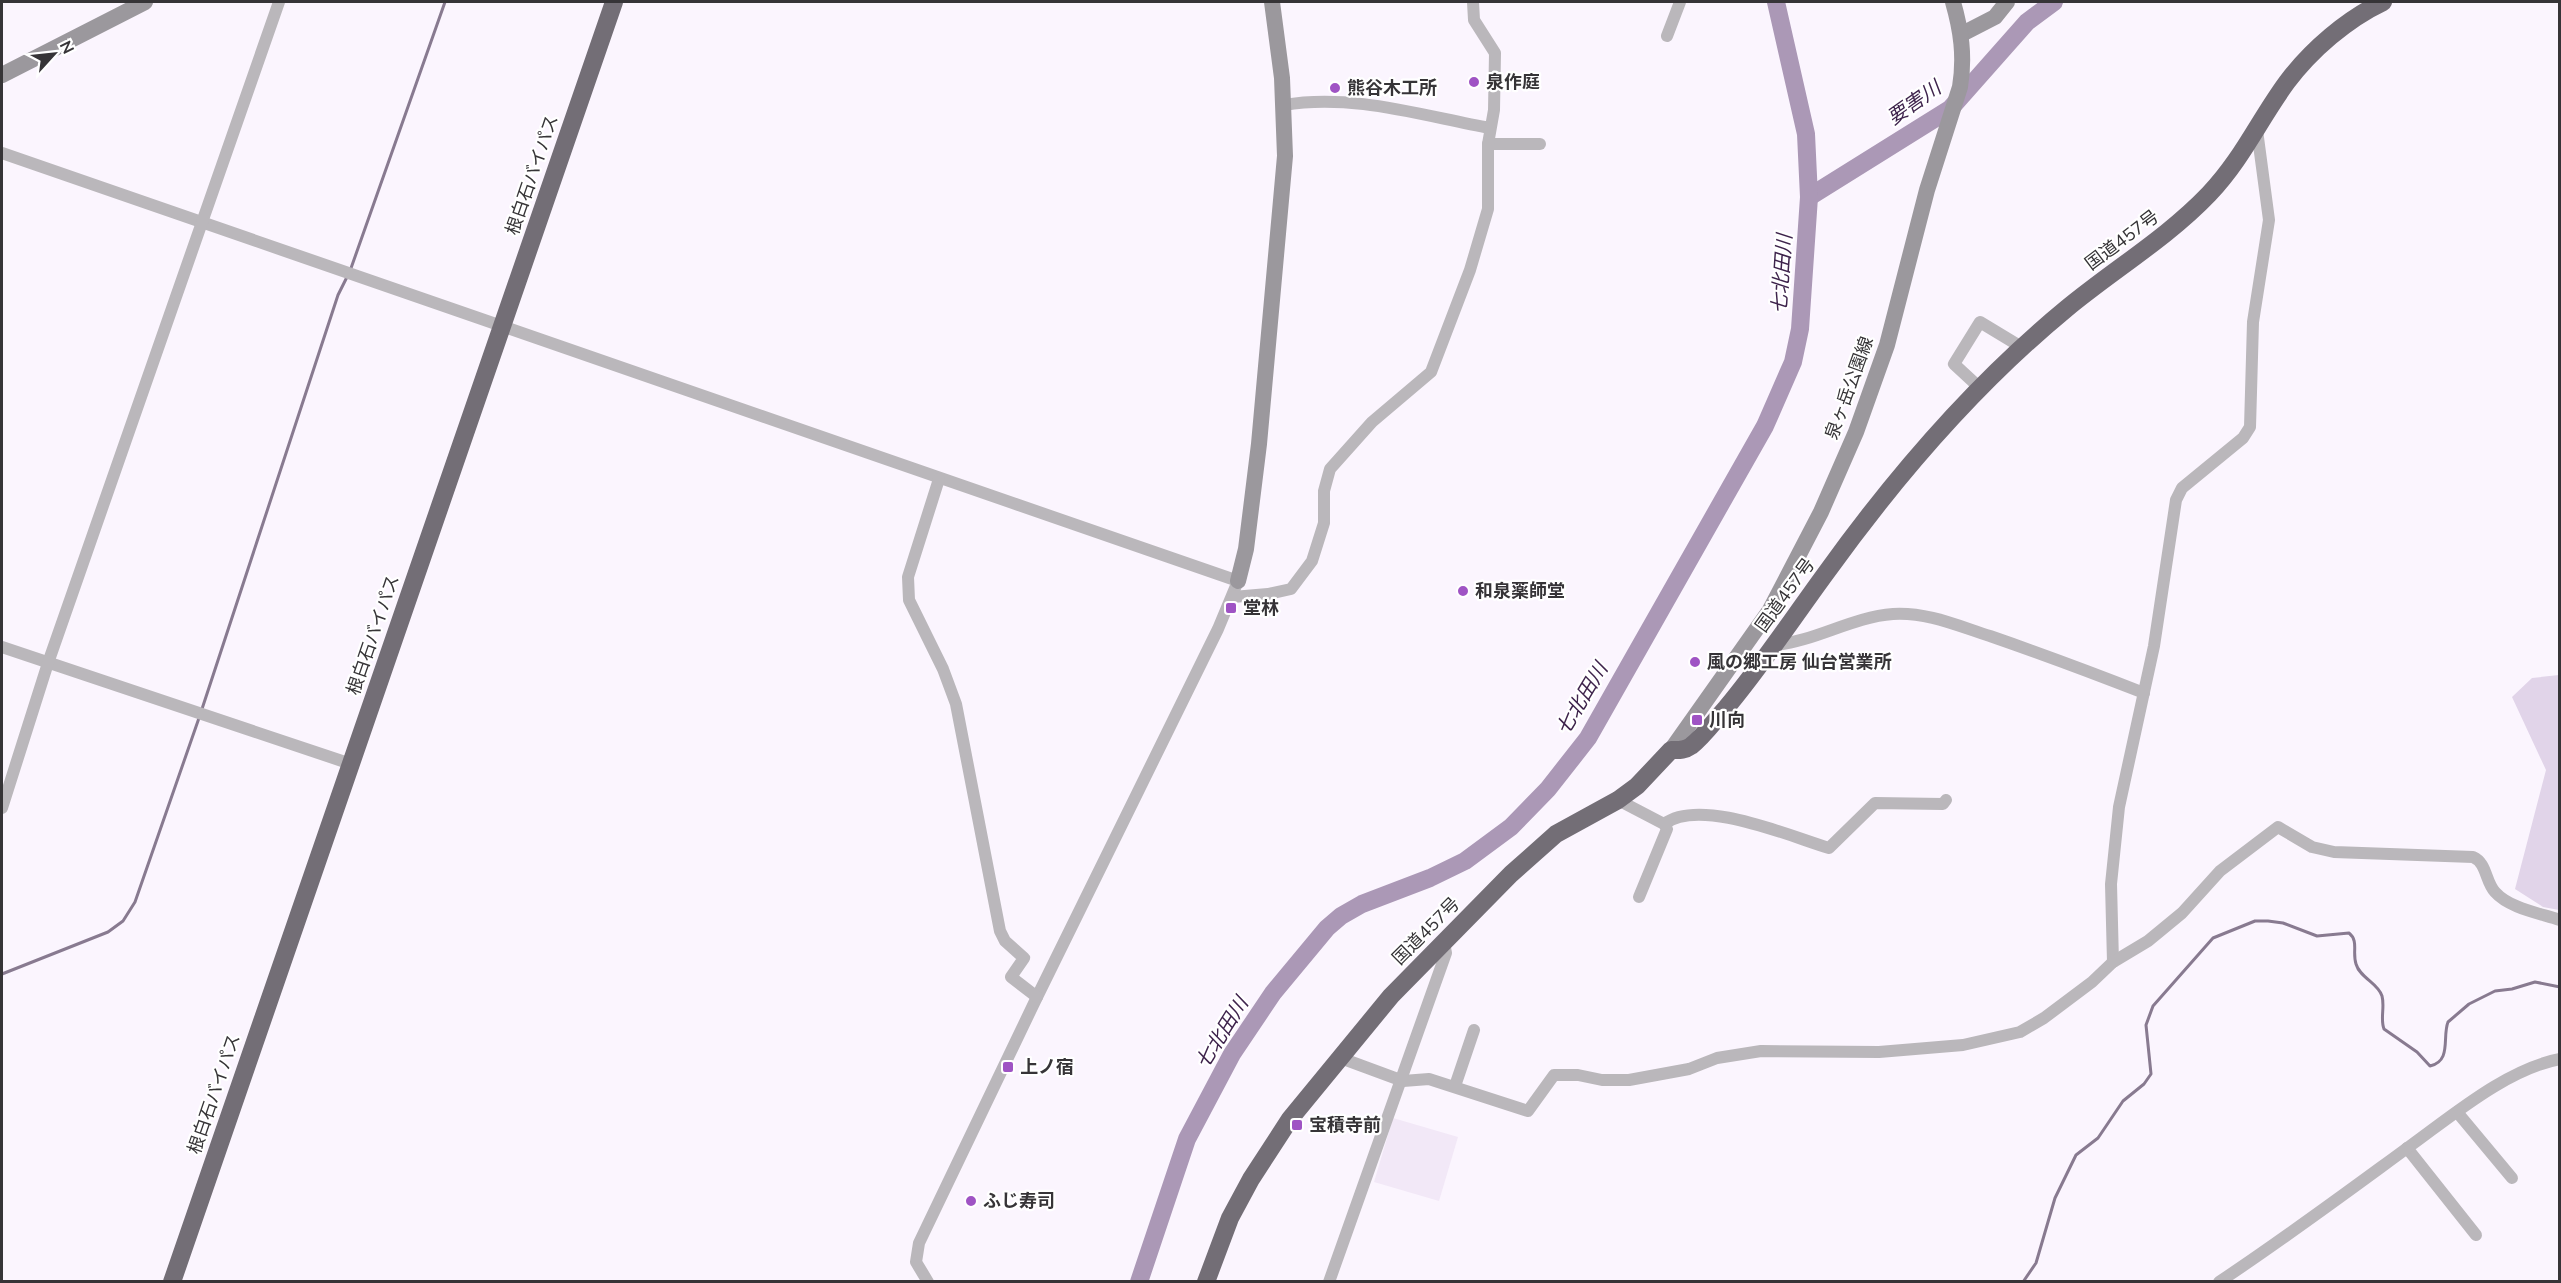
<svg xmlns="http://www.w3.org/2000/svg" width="2561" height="1283" font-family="'Nunito Sans','Noto Sans JP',sans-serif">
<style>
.built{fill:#f2e8f7}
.green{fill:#e1d4e9}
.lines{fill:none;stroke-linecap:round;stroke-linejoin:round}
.stream{stroke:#887a90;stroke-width:3}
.river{stroke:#ab98b6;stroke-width:18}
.street{stroke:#bab7bb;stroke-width:12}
.secondary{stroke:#9b989d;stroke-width:16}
.highway{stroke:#736e76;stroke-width:18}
.poi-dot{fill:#9f53c4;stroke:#fff;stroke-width:2}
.labels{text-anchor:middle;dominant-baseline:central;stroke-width:4.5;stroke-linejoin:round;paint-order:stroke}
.poi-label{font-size:18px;font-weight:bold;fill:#363437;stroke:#fff;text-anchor:start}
.street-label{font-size:18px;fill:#363437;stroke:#fff}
.water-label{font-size:20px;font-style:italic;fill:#3e234c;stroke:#fff}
</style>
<rect width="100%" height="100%" fill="#fbf5fe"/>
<path class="built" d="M1393,1118L1458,1137L1439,1201L1374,1182Z"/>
<path class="green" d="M2559,675H2560L2559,910L2543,907L2515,889L2546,770L2512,697L2532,678Z"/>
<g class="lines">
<g class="stream">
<path d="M350,271L445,2"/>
<path d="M201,712L338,295L347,277"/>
<path d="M2,974L108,932L123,921L135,902L199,718"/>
<path d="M2023,1282L2036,1263L2055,1198L2076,1155L2098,1138L2123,1101L2144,1084L2151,1074L2146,1025L2153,1006L2213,938L2255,921H2268L2283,923L2317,936L2349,933C2359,941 2352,952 2356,964C2360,978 2378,983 2382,996C2385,1007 2380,1019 2384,1029L2417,1052L2430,1066C2452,1061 2442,1037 2448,1022L2469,1004L2495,991L2512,989L2535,982L2560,987"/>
</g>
<g class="river">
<path d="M1809,197L1950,109L2027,22L2054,2"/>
<path d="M1139,1282L1187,1139L1232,1054L1273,993L1327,928L1341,916L1362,904L1430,878L1465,861L1511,827L1548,789L1588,738L1765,426L1793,362L1800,329L1809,197L1806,134L1776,2"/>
</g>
<g class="street">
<path d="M1667,36L1680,2"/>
<path d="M1284,105C1352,93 1423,116 1490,128"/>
<path d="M1488,144H1540"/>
<path d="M2,153L1238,581L1218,629L1037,997L919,1243L916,1262L928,1282"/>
<path d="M1981,389L1954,364L1980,322L2023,348"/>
<path d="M939,479L908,577L909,600L943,669L956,704L1000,931L1005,941L1024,958L1011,977L1037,997"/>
<path d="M1233,597L1268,594L1291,589L1312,561L1324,523V491L1330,469L1372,422L1431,372L1470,270L1488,209V144L1494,110L1495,53L1474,20L1473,2"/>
<path d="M1775,645C1816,641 1852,617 1893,614C1928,612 1958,626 1990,636C2042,654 2093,673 2144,693"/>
<path d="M2,647L351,764"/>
<path d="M1618,800L1664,824L1667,829L1639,897"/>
<path d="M2,808L48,663L279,2"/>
<path d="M1664,824C1700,797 1789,836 1829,848L1875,803L1943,804L1946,800"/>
<path d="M2113,962L2111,884L2119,807L2154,646L2176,500L2182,488L2243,438L2250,427L2253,322L2269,220L2257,130"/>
<path d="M1338,1057L1403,1081L1429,1079L1528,1111L1554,1075H1578L1602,1080H1629L1689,1069L1717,1058L1761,1051L1879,1052L1963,1045L2020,1032L2044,1018L2092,982L2113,962L2148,941L2182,913L2220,871L2278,827L2312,847L2334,852L2473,857C2487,863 2485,881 2495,892C2509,908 2539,913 2560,920"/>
<path d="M1455,1086L1474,1030"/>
<path d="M2457,1112L2512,1178"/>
<path d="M2407,1148L2476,1235"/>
<path d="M1329,1282L1446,953L1444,943"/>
<path d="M2219,1282C2284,1239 2347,1192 2410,1146C2453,1115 2507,1069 2560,1059"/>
</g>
<g class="secondary">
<path d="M1962,34L1995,17L2007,2"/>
<path d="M2,75L145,2"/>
<path d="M1238,581L1246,549L1259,444L1285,156L1282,78L1272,2"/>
<path d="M1671,750L1770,610L1821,512L1856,432L1887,345L1927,190L1960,87C1965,56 1961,30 1953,2"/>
</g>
<g class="highway">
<path d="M172,1282L614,2"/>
<path d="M1206,1282L1230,1218L1251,1179L1290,1119L1391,996L1511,874L1556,834L1618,800L1637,786L1671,750C1678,750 1684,751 1691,746C1704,736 1715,720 1726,708C1762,665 1793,618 1826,573C1895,477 1975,384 2066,309C2113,270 2167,238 2209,194C2243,158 2259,120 2287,82C2311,50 2347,19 2383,2"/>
</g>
</g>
<g class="poi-dot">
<circle cx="1474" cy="82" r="6"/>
<circle cx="1335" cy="88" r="6"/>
<circle cx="1463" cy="591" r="6"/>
<rect x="1225" y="602" width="12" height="12" rx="3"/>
<circle cx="1695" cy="662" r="6"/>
<rect x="1691" y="714" width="12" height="12" rx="3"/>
<rect x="1002" y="1061" width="12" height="12" rx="3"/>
<rect x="1291" y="1119" width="12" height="12" rx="3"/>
<circle cx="971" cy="1201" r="6"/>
</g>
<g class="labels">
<g class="poi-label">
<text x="1486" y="82">泉作庭</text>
<text x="1347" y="88">熊谷木工所</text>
<text x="1475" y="591">和泉薬師堂</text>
<text x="1243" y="608">堂林</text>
<text x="1707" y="662">風の郷工房 仙台営業所</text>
<text x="1709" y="720">川向</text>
<text x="1020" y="1067">上ノ宿</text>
<text x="1309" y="1125">宝積寺前</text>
<text x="983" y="1201">ふじ寿司</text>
</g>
<g class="street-label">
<text transform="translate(532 175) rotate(-71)">根白石バイパス</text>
<text transform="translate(2122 240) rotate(-37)">国道457号</text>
<text transform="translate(1849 388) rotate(-70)">泉ヶ岳公園線</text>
<text transform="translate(1785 595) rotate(-54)">国道457号</text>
<text transform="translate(373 635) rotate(-71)">根白石バイパス</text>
<text transform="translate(1426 931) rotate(-45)">国道457号</text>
<text transform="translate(214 1094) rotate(-71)">根白石バイパス</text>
</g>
<g class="water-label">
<text transform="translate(1914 103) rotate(-35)">要害川</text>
<text transform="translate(1782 274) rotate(-86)">七北田川</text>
<text transform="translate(1582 699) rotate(-59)">七北田川</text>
<text transform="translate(1222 1033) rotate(-58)">七北田川</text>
</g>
</g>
<rect width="2561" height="1283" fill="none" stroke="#363437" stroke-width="6"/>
<g transform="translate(54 54) rotate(63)" stroke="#ffffff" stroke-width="4.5" paint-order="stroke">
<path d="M0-4.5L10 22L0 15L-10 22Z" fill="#363437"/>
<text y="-9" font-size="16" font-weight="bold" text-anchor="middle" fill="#363437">N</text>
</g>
</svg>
